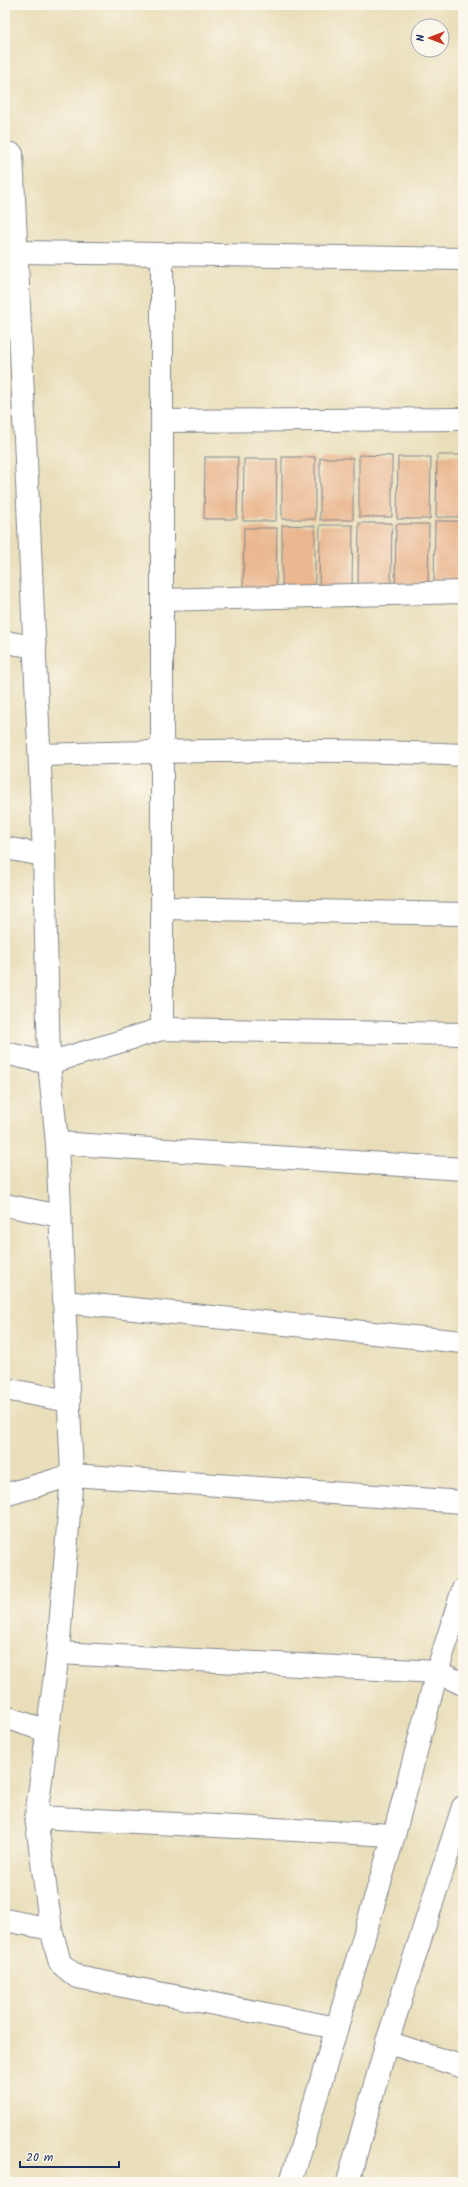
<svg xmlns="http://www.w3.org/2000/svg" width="468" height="2187" font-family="Kalam,sans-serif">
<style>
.building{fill:#eab790}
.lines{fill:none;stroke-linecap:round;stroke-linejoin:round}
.minor-casing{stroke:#82868c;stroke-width:24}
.minor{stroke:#fff;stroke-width:22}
</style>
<rect width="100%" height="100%" fill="#fbf7ec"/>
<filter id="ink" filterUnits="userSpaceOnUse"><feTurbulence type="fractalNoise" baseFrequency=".025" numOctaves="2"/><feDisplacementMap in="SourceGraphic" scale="8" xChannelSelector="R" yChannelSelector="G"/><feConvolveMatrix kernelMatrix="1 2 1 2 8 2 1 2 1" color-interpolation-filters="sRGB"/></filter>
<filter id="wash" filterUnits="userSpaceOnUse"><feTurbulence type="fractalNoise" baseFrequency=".012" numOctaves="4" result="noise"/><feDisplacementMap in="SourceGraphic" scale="16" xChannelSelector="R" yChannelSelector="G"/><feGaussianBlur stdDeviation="0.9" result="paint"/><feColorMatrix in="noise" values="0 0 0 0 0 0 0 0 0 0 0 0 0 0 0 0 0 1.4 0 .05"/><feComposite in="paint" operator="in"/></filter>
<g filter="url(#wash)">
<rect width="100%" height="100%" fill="#e9deb9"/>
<g id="blocks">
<g class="building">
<path d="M359,455L392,456V517H359Z"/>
<path d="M437,455H463V517H436Z"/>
<path d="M205,457H238L237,519H204Z"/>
<rect x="282" y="457" width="33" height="62"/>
<path d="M398,457H431L430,519H397Z"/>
<rect x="320" y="458" width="33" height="62"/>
<path d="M244,459H277L276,521H243Z"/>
<path d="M435,521H463V583H434Z"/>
<path d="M359,523H392L391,584H358Z"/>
<path d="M396,524H429L428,585H395Z"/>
<path d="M282,525L315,526V587H282Z"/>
<path d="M320,525H353L352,587H319Z"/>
<path d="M244,528H277L276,589H243Z"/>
</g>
</g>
</g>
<g filter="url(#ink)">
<use href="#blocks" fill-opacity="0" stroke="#82868c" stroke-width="1"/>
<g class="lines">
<g class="minor-casing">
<g id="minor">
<path d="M12,154L44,855L49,1063L57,1143L72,1475L463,1502"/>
<path d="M16,252L162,254V1029"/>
<path d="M162,254L463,259"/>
<path d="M162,421L463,419"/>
<path d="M162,600L463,592"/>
<path d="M5,642L35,647"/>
<path d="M40,755C181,750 322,748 463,755"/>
<path d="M5,848L44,855"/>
<path d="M162,908L463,914"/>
<path d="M5,1053L49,1063L162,1029L463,1034"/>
<path d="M57,1143L463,1169"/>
<path d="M5,1205L60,1216"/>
<path d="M64,1302L463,1342"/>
<path d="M5,1389L69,1401"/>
<path d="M5,1495L72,1475L58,1653L36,1817L51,1929"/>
<path d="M58,1653L437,1672L463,1684"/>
<path d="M5,1717L47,1731"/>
<path d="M36,1817L394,1835"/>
<path d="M5,1920L51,1929L60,1963L77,1977L337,2028"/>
<path d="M387,2042L463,2067"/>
<path d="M291,2182L394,1835L437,1672L463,1589"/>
<path d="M348,2182L387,2042L463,1807"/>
</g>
</g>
<use href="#minor" class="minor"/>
</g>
</g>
<rect width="468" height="2187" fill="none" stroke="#fbf7ec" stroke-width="20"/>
<g transform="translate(430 38) rotate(270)"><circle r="19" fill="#fbf7ec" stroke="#a1a7b3"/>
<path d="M0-3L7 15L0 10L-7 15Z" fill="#c8321e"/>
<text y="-6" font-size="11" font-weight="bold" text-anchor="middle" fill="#1b2f5e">N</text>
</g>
<path d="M20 2161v6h99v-6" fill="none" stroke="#1b2f5e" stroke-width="2"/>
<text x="26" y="2161" font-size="12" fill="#1b2f5e" stroke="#fbf7ec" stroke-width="3" paint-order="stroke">20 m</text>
</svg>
